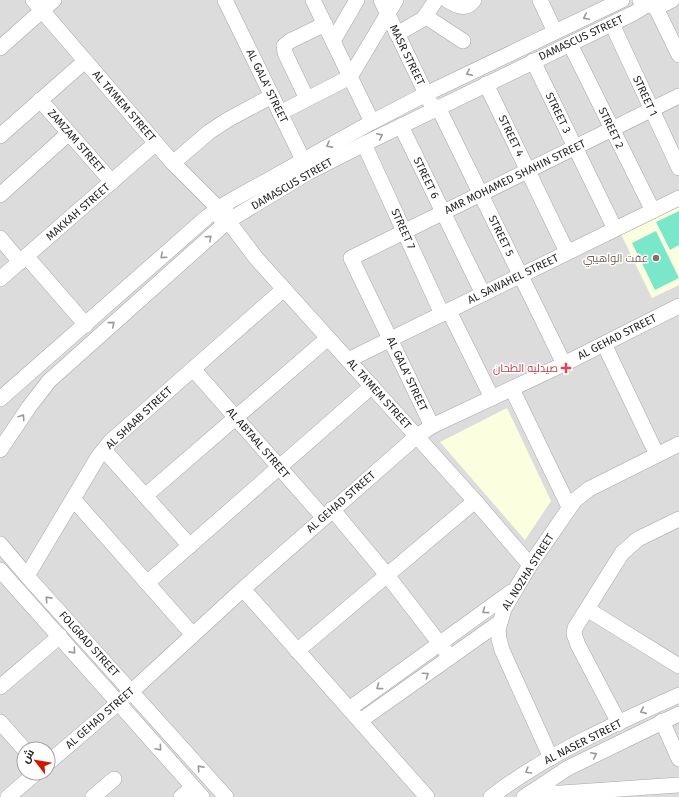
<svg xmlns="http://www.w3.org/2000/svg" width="679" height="797" font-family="'Fira Sans',Cairo,sans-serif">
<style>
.residential{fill:#dddcdc;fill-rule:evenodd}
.education{fill:#fbffdf}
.pitch{fill:#7be7ca}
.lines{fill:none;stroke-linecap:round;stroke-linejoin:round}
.minor-casing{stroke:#a6a6a6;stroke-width:16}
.minor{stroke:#fff;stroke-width:15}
.oneway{stroke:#9a9a9a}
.education-dot{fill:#8d6e63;stroke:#fff;stroke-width:1.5}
.health-dot{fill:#e0444e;stroke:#fff;stroke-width:1.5}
.labels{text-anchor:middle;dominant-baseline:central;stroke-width:3;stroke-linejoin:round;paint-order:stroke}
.street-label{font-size:11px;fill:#1f1f1f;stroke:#fff}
.education-label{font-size:11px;fill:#785e54;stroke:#fff;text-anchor:end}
.health-label{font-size:11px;fill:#be3a42;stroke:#fff;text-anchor:end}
</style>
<rect width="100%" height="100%" fill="#f1eee5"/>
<path class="residential" d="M0,0H679V797H0ZM24,749H48V773H24Z"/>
<g class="education">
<path d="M679,203V285L652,298L620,232Z"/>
<path d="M507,408L551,501L525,540L440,442Z"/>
</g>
<g class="pitch">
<path d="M679,211V245L670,250L656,222Z"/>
<path d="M656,231L679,278L655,290L632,243Z"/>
</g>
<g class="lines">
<g class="minor-casing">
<g id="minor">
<path d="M33,0L173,163L218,208L226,211"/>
<path d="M225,0L307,168"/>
<path d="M313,0L372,122"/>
<path d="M381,0L430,102"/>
<path d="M447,0C457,6 466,11 474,0"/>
<path d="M540,0L555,32"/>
<path d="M640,0L656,8L679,55"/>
<path d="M656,8L672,0"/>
<path d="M425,16L463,41"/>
<path d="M612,24L679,168"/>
<path d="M397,34L423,19L436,0"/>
<path d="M333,41L357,0"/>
<path d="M570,44L653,211"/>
<path d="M0,48L54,0"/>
<path d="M533,61L615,229"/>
<path d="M486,84L567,252"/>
<path d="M307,99L285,53L284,46L290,41L325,24"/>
<path d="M40,100L112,182"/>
<path d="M438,107L564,364"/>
<path d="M280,113L350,77L396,0"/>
<path d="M401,126L483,294"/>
<path d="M0,136L85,61"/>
<path d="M364,144L442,314"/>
<path d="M173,163L209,132L229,119L272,96"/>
<path d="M0,195L69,133"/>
<path d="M220,218L228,221L256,258L475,501L530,565"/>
<path d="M0,238L20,262"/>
<path d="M27,257L86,325"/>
<path d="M0,279L156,143"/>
<path d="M449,311L492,398"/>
<path d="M604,344L657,455"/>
<path d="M348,360L679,198"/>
<path d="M193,369L323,517"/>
<path d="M512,389L569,507"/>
<path d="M0,399L207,217L225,204L372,122L426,94L622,0"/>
<path d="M432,426L351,258L679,96"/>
<path d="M0,450L29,407L49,381L228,221L309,172L364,144L634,13L642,8L647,0"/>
<path d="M104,450L190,546"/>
<path d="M145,496L328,338"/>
<path d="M74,500L193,635"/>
<path d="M332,509L387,575L450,657"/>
<path d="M0,544L27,576L226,797"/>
<path d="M0,570L202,797"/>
<path d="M27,576L98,457L111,441L284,289"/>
<path d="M147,583L372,386"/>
<path d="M243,589L427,797"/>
<path d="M587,609L679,666"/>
<path d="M297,651L475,501"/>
<path d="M0,687L60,636"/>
<path d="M349,709L511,592"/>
<path d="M360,721L500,622"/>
<path d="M662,721L679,759"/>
<path d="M0,722L24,749"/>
<path d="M619,723L578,645L574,634L575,628L622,553L638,539L679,519"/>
<path d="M551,758L502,650L499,639L498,630L504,609L530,565L575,500L589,489L679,444"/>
<path d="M48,763L132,691L243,589L417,436L432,426L564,364L679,306"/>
<path d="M530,793H562L679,785"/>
<path d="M8,797L36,773"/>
<path d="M93,797L114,779"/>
<path d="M181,797L193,787"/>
<path d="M491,797C547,754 614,724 679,695"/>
<path d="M524,797L568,768L679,714"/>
</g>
</g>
<use href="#minor" class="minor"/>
</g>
<defs><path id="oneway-chevron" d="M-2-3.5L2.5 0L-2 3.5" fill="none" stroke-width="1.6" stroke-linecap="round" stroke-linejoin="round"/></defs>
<g class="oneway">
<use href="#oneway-chevron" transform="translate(586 17) rotate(154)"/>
<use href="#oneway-chevron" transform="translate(469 73) rotate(154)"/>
<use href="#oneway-chevron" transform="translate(380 136) rotate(-26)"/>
<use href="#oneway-chevron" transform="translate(329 145) rotate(151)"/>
<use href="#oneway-chevron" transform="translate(209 238) rotate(-42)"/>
<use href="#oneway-chevron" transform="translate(163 256) rotate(138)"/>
<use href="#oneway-chevron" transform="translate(112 324) rotate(-41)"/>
<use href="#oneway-chevron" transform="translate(22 417) rotate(-56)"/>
<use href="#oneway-chevron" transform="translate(48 599) rotate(-132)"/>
<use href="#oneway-chevron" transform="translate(485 611) rotate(144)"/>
<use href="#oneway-chevron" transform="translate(73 651) rotate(48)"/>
<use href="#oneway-chevron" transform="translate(426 675) rotate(-35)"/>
<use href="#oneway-chevron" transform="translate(379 687) rotate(144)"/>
<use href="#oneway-chevron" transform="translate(643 711) rotate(156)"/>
<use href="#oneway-chevron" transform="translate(159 748) rotate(49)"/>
<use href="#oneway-chevron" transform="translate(594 755) rotate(-26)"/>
<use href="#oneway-chevron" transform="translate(200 768) rotate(-132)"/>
<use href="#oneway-chevron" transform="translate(528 771) rotate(149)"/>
</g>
<circle class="education-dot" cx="656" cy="258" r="4"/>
<path class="health-dot" d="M564 362h4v4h4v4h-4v4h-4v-4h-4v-4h4z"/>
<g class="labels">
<g class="street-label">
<text transform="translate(581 38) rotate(-25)">DAMASCUS STREET</text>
<text transform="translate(407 55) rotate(64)">MASR STREET</text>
<text transform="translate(267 86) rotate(64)">AL GALA' STREET</text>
<text transform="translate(645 96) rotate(65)">STREET 1</text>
<text transform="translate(124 106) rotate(49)">AL TA'MEM STREET</text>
<text transform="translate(558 113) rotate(64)">STREET 3</text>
<text transform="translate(611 128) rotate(64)">STREET 2</text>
<text transform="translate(511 136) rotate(64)">STREET 4</text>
<text transform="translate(76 141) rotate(49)">ZAMZAM STREET</text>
<text transform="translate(515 177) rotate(-26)">AMR MOHAMED SHAHIN STREET</text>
<text transform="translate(426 178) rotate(64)">STREET 6</text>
<text transform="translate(292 184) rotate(-30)">DAMASCUS STREET</text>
<text transform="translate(78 212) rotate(-41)">MAKKAH STREET</text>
<text transform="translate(403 229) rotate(66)">STREET 7</text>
<text transform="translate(501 236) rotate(64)">STREET 5</text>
<text transform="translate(513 279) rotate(-26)">AL SAWAHEL STREET</text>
<text transform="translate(617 337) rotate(-27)">AL GEHAD STREET</text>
<text transform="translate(407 374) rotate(65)">AL GALA' STREET</text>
<text transform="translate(379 394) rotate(48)">AL TA'MEM STREET</text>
<text transform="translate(139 418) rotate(-43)">AL SHAAB STREET</text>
<text transform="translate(258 443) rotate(49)">AL ABTAAL STREET</text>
<text transform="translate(341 502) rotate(-41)">AL GEHAD STREET</text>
<text transform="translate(528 572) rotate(-58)">AL NOZHA STREET</text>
<text transform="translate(89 644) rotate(48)">FOLGRAD STREET</text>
<text transform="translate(100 718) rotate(-41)">AL GEHAD STREET</text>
<text transform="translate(583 742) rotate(-27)">AL NASER STREET</text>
</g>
<g class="education-label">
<text x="648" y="258">عفت الواهيبي</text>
</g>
<g class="health-label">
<text x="558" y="368">صيدليه الطحان</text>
</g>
</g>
<g transform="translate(36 761) rotate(301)"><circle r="19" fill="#ffffff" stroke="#a5a5a5"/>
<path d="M0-3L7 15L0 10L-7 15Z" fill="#ce1800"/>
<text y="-6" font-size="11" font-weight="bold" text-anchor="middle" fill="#1f1f1f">ش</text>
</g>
</svg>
